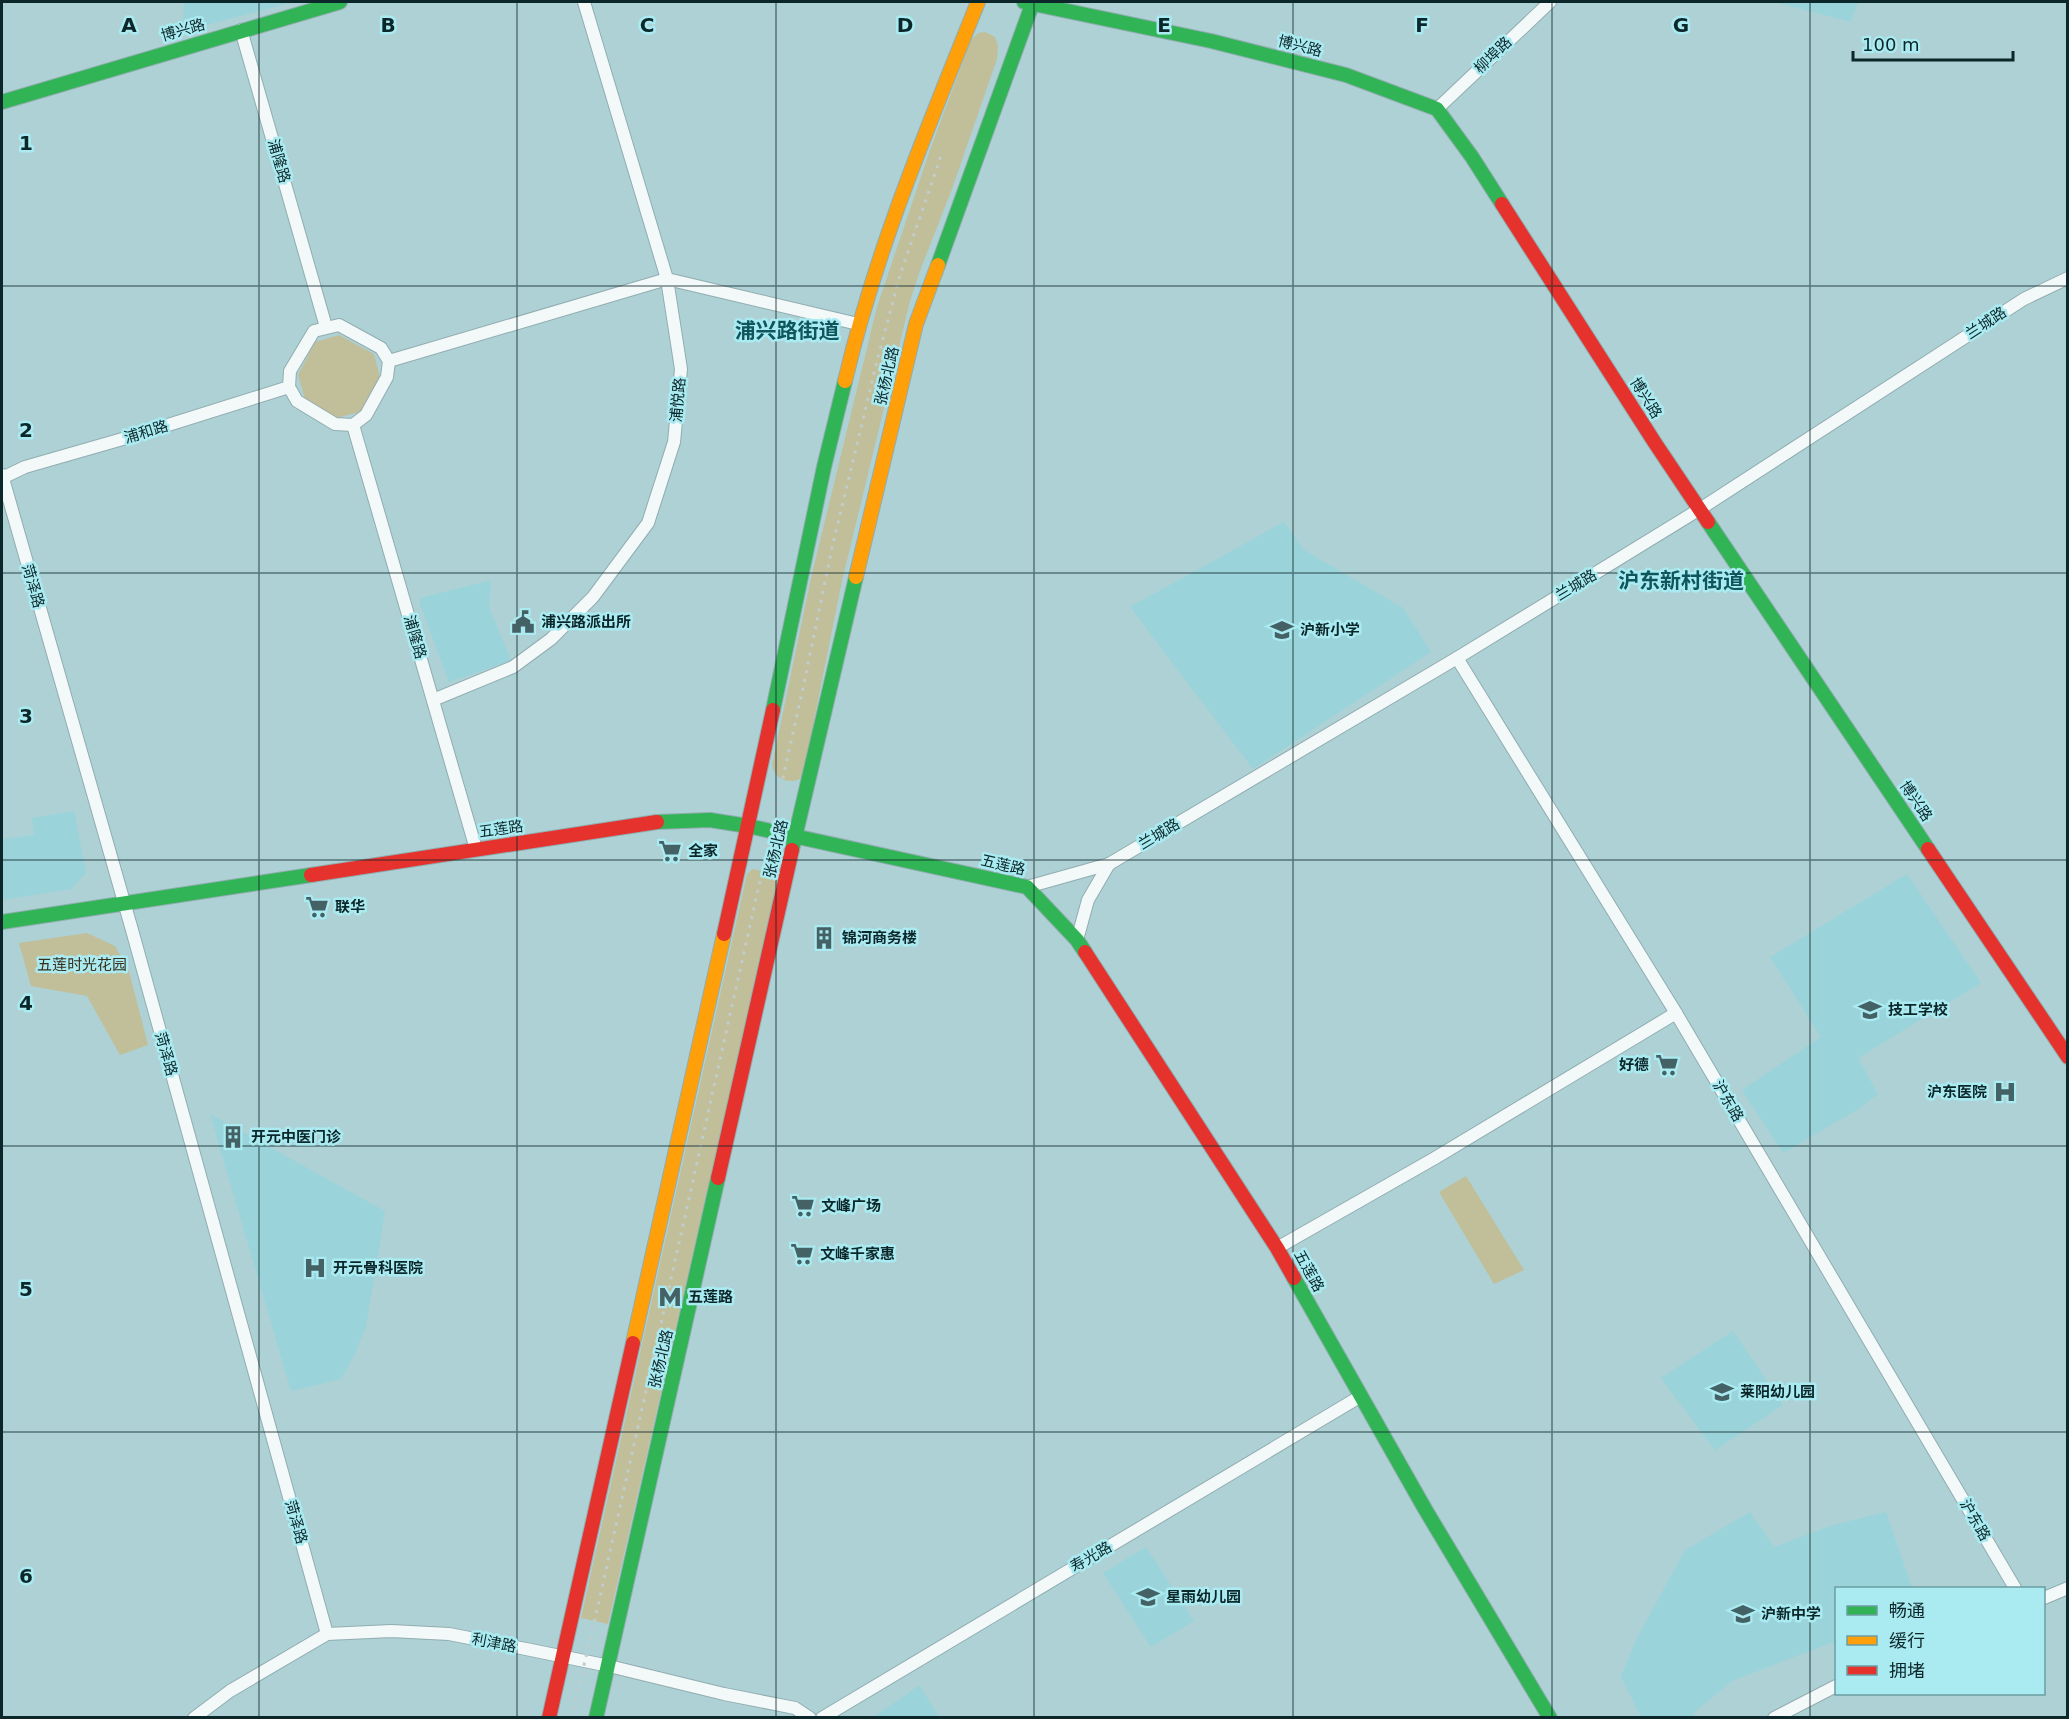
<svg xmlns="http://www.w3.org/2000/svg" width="2069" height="1719" font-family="'DejaVu Sans','Noto Sans SC',sans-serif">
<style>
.built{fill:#9ad4da}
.green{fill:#c1bf9a}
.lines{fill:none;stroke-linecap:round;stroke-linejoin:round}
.street-casing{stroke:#91adb0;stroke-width:14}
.fast-casing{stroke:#91adb0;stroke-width:16}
.slow-casing{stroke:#91adb0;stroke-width:16}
.jam-casing{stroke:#91adb0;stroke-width:16}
.street{stroke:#f3f8f9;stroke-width:12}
.fast{stroke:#30b455;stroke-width:14}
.slow{stroke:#ff9f0a;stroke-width:14}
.jam{stroke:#e5322d;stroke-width:14}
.rail{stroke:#c1cccd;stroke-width:3;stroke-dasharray:3 6;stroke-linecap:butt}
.grid{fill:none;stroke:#0c272a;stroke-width:1.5;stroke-opacity:0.55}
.labels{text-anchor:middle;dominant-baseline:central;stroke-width:5;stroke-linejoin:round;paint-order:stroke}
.street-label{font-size:15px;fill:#0c272a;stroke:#aaebf2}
.poi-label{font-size:15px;font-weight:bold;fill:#0c272a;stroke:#aaebf2;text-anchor:start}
.park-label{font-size:15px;fill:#392e19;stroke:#aaebf2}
.district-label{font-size:21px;font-weight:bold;fill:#0e565c;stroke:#aaebf2}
.grid-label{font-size:20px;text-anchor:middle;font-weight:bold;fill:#0c272a;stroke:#aaebf2;stroke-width:5;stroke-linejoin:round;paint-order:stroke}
</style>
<rect width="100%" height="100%" fill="#add1d5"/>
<g class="built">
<path d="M184,2H294L183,31Z"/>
<path d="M1774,2H1858L1851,22Z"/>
<path d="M1284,522L1304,550L1403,608L1431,652L1253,769L1130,607Z"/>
<path d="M491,580L489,607L511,661L449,682L420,604V598Z"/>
<path d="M74,811L86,873L71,889L2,900V839L34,835L32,818Z"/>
<path d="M1907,874L1981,983L1858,1058L1878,1094L1860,1108L1783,1153L1742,1090L1821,1037L1770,957Z"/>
<path d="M210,1114L385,1211L366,1326L355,1354L341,1379L291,1391Z"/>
<path d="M1733,1331L1783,1405L1715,1450L1661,1378Z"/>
<path d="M1750,1512L1774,1547L1830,1526L1886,1512L1912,1588H1836V1641L1732,1681L1697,1710L1691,1717H1641L1621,1677L1636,1640L1685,1550Z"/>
<path d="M1146,1547L1194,1621L1151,1647L1103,1573Z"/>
<path d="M919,1685L939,1717H873L909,1693Z"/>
</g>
<g class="green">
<path d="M985,32L995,37L998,46L997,59L952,189L921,268L910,301L842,581L804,770L800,779C788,784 775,780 772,765L811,578L877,307L931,147L971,40L978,33Z"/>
<path d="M339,335L374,354L380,377L360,412L336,418L305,399L298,375L315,342Z"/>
<path d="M753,869L776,874L778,881L608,1624L581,1618L747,874Z"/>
<path d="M87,933L115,946L129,971L148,1045L120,1055L87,996L31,986L19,943Z"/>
<path d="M1466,1176L1524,1270L1494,1284L1439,1192Z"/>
</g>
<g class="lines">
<g class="street-casing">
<g id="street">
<path d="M241,30L326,327"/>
<path d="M1437,109L1550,2"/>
<path d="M339,325L381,348L389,361L387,377L366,415L353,425L335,424L297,401L289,387L290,371L314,331Z"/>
<path d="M389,361L667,279L858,324"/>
<path d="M353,425L476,849"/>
<path d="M2,475L132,930L327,1634"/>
<path d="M2,478L25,467L133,436L289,387"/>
<path d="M1457,658L1676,1013L2015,1588"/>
<path d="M433,700L513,667L551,639L593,597L648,523L674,442L681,369L667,279L584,2"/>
<path d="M1027,887L1109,864L1457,658L1700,509L2024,299L2068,278"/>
<path d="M1077,940L1088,900L1109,864"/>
<path d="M1277,1248L1435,1158L1676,1013"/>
<path d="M2044,1598L2068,1588"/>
<path d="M194,1718L230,1691L327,1634L391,1631L449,1634L526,1649L609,1666L724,1694L795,1708L810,1718"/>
<path d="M822,1718L1361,1396"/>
<path d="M1774,1718L1836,1686"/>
</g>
</g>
<g class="fast-casing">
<g id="fast">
<path d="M1024,2L1211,41L1346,75L1437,109L1472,157L1502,204"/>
<path d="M2,102L340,2"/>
<path d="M938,265L1033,2"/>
<path d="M1708,522L1928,849"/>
<path d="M773,710L824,467L845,381"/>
<path d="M657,822L710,820L748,826L1027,887L1077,940L1085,952"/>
<path d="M792,850L856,577"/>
<path d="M2,922L311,875"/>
<path d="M1294,1278L1425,1509L1550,1718"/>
<path d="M596,1718L718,1178"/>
</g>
</g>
<g class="slow-casing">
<g id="slow">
<path d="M845,381C876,249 928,127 978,2"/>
<path d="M856,577L916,324L938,265"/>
<path d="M633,1343L724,934"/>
</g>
</g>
<g class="jam-casing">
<g id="jam">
<path d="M1502,204L1655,443L1708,522"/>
<path d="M1928,849L2068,1057"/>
<path d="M311,875L657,822"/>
<path d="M724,934L773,710"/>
<path d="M1085,952L1277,1248L1294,1278"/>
<path d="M718,1178L792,850"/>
<path d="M549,1718L633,1343"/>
</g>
</g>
<use href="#street" class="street"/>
<use href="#fast" class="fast"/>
<use href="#slow" class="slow"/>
<use href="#jam" class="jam"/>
<path class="rail" d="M571,1718L593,1628L803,688L832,548L878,357L900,275L941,156"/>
</g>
<path class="grid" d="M259,2V1718M517,2V1718M776,2V1718M1034,2V1718M1293,2V1718M1552,2V1718M1810,2V1718M2,286H2068M2,573H2068M2,860H2068M2,1146H2068M2,1432H2068"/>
<defs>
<g id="civic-bare" transform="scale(1.8)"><path d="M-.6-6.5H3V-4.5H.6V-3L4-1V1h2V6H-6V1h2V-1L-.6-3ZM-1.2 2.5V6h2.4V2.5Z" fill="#446266" stroke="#aaebf2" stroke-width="2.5" paint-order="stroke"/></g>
<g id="school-bare" transform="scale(1.8)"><path d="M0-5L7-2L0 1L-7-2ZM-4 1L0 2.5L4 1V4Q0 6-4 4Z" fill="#446266" stroke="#aaebf2" stroke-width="2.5" paint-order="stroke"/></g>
<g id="supermarket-bare" transform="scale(1.8)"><path d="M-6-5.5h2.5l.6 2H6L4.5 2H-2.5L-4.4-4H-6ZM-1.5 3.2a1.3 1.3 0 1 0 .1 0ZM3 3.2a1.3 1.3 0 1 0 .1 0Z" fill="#446266" stroke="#aaebf2" stroke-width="2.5" paint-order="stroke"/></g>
<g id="building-bare" transform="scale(1.8)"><path d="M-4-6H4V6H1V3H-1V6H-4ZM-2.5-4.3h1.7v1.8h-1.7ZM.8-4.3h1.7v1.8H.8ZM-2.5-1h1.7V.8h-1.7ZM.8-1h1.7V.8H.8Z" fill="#446266" stroke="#aaebf2" stroke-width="2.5" paint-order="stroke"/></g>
<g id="hospital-bare" transform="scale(1.8)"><path d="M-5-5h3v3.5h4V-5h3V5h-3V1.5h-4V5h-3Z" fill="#446266" stroke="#aaebf2" stroke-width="2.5" paint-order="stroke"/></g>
<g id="metro-bare" transform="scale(1.8)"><path d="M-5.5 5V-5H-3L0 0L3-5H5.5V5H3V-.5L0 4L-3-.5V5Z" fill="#446266" stroke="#aaebf2" stroke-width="2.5" paint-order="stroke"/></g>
</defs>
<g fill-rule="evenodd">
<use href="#civic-bare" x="523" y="622"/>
<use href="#school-bare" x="1282" y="630"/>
<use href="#supermarket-bare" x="670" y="851"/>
<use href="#supermarket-bare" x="317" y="907"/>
<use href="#building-bare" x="824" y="938"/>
<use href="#school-bare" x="1870" y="1010"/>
<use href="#supermarket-bare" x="1667" y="1065"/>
<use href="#hospital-bare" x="2005" y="1092"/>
<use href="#building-bare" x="233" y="1137"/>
<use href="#supermarket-bare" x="803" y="1206"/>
<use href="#supermarket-bare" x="802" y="1254"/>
<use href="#hospital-bare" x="315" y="1268"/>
<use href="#metro-bare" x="670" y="1297"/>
<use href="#school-bare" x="1722" y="1392"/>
<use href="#school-bare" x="1148" y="1597"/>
<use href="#school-bare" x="1743" y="1614"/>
</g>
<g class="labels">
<g class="street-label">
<text transform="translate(183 30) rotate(-16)">博兴路</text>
<text transform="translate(1300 46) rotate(14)">博兴路</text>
<text transform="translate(1493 55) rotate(-44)">柳埠路</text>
<text transform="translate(279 161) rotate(74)">浦隆路</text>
<text transform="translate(1986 323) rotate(-33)">兰城路</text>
<text transform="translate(887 376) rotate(-77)">张杨北路</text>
<text transform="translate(1646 398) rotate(58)">博兴路</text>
<text transform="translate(678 400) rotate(-85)">浦悦路</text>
<text transform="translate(146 432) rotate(-17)">浦和路</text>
<text transform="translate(1576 585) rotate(-31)">兰城路</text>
<text transform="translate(33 586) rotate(74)">菏泽路</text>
<text transform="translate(415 637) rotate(74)">浦隆路</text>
<text transform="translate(1916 801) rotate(56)">博兴路</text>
<text transform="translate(501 829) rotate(-8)">五莲路</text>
<text transform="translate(1159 834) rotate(-31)">兰城路</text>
<text transform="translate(776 849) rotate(-77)">张杨北路</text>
<text transform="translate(1003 865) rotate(13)">五莲路</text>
<text transform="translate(166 1054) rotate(74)">菏泽路</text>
<text transform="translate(1728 1101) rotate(59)">沪东路</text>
<text transform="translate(1309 1271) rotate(61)">五莲路</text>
<text transform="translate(661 1359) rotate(-77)">张杨北路</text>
<text transform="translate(1975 1520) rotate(60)">沪东路</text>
<text transform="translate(296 1522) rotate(74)">菏泽路</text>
<text transform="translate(1091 1557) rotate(-30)">寿光路</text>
<text transform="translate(494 1643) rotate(11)">利津路</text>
</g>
<g class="poi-label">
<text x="541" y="622">浦兴路派出所</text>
<text x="1300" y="630">沪新小学</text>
<text x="688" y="851">全家</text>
<text x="335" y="907">联华</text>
<text x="842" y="938">锦河商务楼</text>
<text x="1888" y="1010">技工学校</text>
<text x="1649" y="1065" text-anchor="end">好德</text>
<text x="1987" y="1092" text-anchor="end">沪东医院</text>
<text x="251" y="1137">开元中医门诊</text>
<text x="821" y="1206">文峰广场</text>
<text x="820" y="1254">文峰千家惠</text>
<text x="333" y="1268">开元骨科医院</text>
<text x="688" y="1297">五莲路</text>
<text x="1740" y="1392">莱阳幼儿园</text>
<text x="1166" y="1597">星雨幼儿园</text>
<text x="1761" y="1614">沪新中学</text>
</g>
<g class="park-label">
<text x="82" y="965">五莲时光花园</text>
</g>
<g class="district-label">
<text x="787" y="331">浦兴路街道</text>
<text x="1681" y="581">沪东新村街道</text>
</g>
</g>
<g class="grid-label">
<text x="129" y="32">A</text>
<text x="388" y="32">B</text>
<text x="647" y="32">C</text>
<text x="905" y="32">D</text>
<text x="1164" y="32">E</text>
<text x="1422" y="32">F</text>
<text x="1681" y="32">G</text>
<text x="26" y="150">1</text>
<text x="26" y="437">2</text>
<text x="26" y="723">3</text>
<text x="26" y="1010">4</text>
<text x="26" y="1296">5</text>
<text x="26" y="1583">6</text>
</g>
<rect width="2069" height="1719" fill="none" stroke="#0c272a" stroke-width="6"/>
<rect x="1835" y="1587" width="210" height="108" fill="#aaebf2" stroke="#6b9da2" stroke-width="1.5"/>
<rect x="1847" y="1606" width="30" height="9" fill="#30b455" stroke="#6b9da2" stroke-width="1.5"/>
<text x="1889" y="1617" font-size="18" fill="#0c272a">畅通</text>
<rect x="1847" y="1636" width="30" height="9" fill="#ff9f0a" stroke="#6b9da2" stroke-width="1.5"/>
<text x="1889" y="1647" font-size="18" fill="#0c272a">缓行</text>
<rect x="1847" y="1666" width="30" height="9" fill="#e5322d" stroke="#6b9da2" stroke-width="1.5"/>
<text x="1889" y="1677" font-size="18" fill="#0c272a">拥堵</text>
<path d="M1853 51v9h160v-9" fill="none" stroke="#0c272a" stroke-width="3"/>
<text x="1862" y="51" font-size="18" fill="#0c272a" stroke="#aaebf2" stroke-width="4.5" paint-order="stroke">100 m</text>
</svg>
